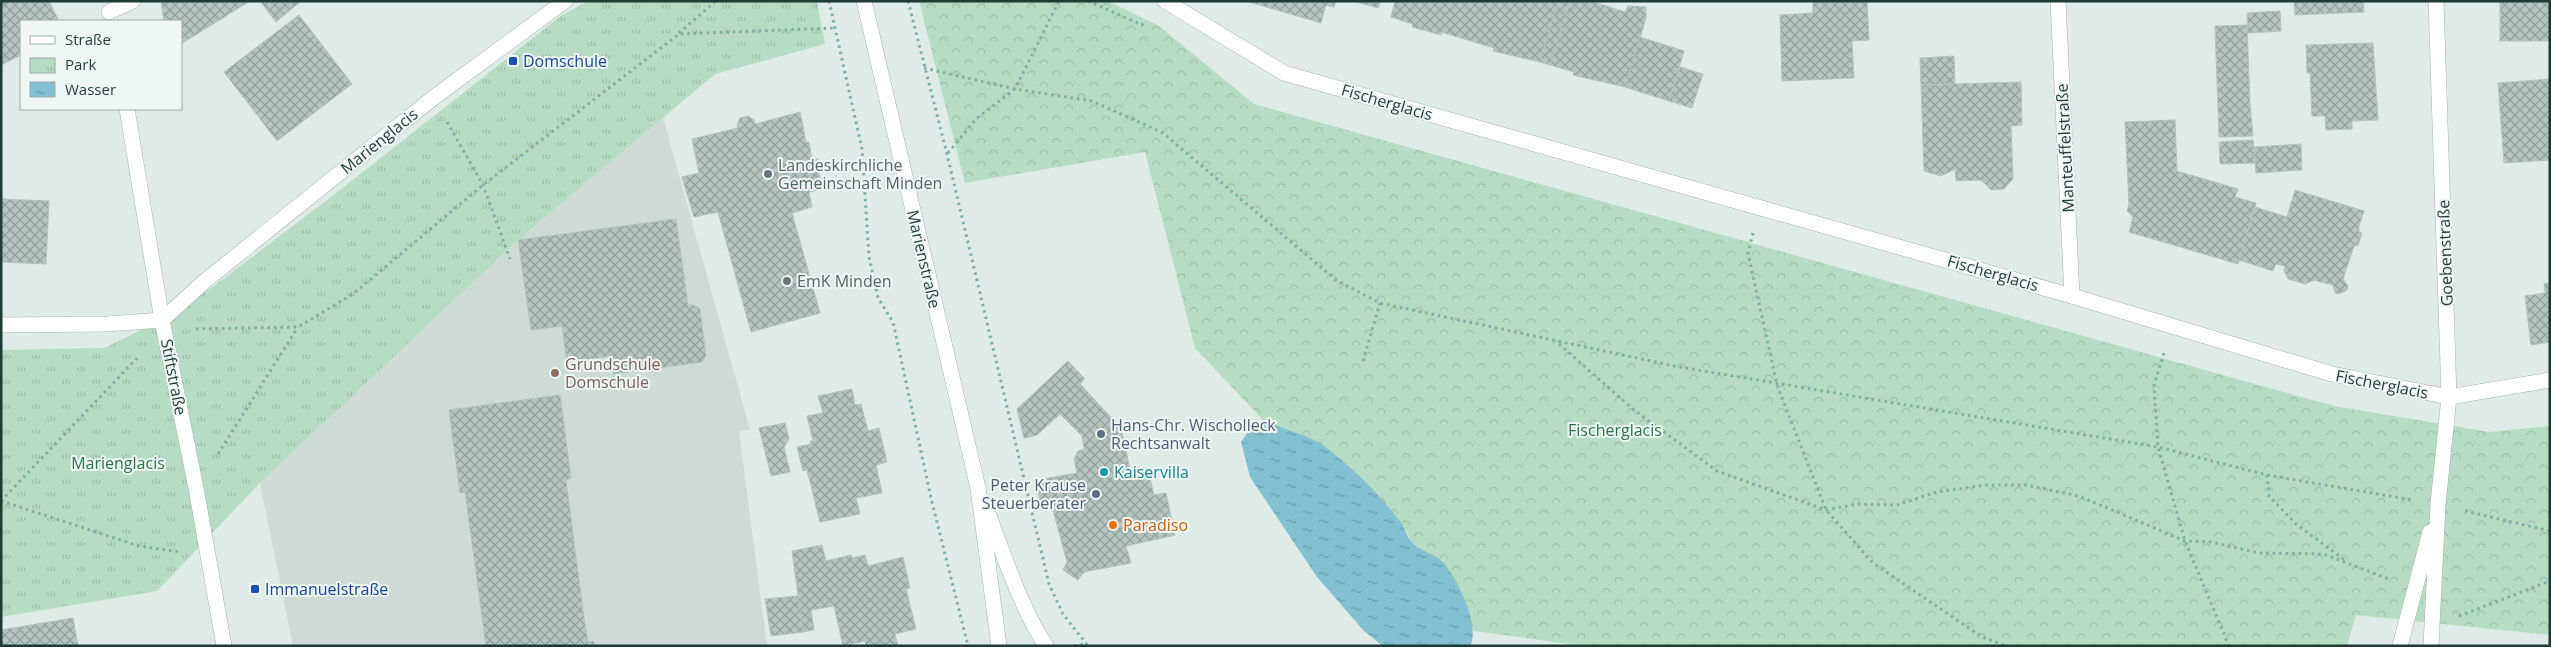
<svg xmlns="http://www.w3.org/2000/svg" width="2551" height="647" font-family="'Open Sans',sans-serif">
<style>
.built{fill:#cddad5}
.forest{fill:url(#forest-crowns)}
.park{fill:url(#park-tufts)}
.water{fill:url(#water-ripples)}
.building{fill:url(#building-cross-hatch);stroke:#b1c4be}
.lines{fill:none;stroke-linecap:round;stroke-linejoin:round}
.minor-casing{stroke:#a1b3ad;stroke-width:16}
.path{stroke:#7dafa4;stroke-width:3;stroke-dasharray:2.5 4;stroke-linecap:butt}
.minor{stroke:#fff;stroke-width:15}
.transit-dot{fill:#1a4fb4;stroke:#eff7f4;stroke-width:2}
.worship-dot{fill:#6b7280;stroke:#eff7f4;stroke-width:2}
.education-dot{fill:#8d6e63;stroke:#eff7f4;stroke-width:2}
.service-dot{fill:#5c6f8a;stroke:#eff7f4;stroke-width:2}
.culture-dot{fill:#0f9aa8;stroke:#eff7f4;stroke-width:2}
.food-dot{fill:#e8710a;stroke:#eff7f4;stroke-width:2}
.labels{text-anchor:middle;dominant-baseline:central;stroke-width:4;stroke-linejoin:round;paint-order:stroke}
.transit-label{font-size:16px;fill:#164399;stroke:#eff7f4;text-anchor:start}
.street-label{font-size:16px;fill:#1f3b35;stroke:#eff7f4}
.worship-label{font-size:16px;fill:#5b616d;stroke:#eff7f4;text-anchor:start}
.education-label{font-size:16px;fill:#785e54;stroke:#eff7f4;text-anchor:start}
.service-label{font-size:16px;fill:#4e5e75;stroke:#eff7f4;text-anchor:start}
.park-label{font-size:16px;fill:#28734b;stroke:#eff7f4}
.culture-label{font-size:16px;fill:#0d838f;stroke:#eff7f4;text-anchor:start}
.food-label{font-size:16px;fill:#c56008;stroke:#eff7f4;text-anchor:start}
</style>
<defs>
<pattern id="forest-crowns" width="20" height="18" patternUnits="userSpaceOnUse" patternTransform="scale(1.25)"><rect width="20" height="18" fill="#b6ddc3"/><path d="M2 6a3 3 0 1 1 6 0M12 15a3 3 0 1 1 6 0" fill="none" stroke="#9cbfa8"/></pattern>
<pattern id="park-tufts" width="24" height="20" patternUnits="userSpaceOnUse" patternTransform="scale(1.25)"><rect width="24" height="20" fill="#b6ddc3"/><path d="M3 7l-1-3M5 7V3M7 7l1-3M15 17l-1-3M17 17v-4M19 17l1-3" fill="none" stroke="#9cbfa8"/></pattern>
<pattern id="water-ripples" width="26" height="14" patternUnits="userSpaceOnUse" patternTransform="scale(1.25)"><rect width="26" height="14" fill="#83c0d2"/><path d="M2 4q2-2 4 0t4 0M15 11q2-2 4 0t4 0" fill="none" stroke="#6b9dab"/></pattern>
<pattern id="building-cross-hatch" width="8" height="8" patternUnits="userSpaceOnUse" patternTransform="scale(1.25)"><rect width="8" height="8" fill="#b4c5bf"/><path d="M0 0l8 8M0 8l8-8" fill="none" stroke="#92a19c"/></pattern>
</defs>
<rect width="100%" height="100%" fill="#deebe6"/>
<path class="built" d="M663,118L750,430L739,431L767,646H293L260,483L518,240Z"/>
<path class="forest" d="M919,1H1108L1159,26L1254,104L2334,406L2489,432L2550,426V635L2356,615L2347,646H1584L1474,631L1459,589L1442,560L1425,553L1411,541L1402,523L1322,445L1264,421L1195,348L1145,152L965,183Z"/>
<path class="park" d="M589,1H817L825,44L715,74L518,240L260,483L157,591L1,617V350L104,348L162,320L210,289L340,190L562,15Z"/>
<path class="water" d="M1264,421C1281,428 1310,436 1324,446C1353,468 1378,493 1400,521C1405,527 1406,536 1411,541C1420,552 1436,554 1443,562C1457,578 1481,626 1470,646H1383L1364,631L1317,577L1250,477L1241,442L1250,429Z"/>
<g class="building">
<path d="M1,1H49L59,21H21V55L1,65Z"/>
<path d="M161,1H250L181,44V21H164Z"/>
<path d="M260,1H301L276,22Z"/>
<path d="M1246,1H1336L1334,7L1326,5L1321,23Z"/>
<path d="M1353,1H1381L1378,8Z"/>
<path d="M1395,1H1558L1540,62L1493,51L1494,48L1441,32V35L1412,27L1413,24L1391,17Z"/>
<path d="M1558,1H1570L1550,65L1540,62Z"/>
<path d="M1570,1H1591L1625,12L1628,6L1646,7V18L1625,87L1573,75L1574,72L1550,65Z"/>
<path d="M1867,1L1869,40L1852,41L1854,78L1782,81L1780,15L1813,13V2Z"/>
<path d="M2294,1H2363L2364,12L2295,15Z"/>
<rect x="2500" y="1" width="50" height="40"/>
<path d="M2280,11L2281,31L2248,33L2247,13Z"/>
<path d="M299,15L352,84L277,141L224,72Z"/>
<path d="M2247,25L2250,104L2253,136L2219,137L2215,26Z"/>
<path d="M1640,37L1684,51L1669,101L1625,87Z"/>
<path d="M2373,43L2378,120L2352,121V129L2326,130L2325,116H2312L2310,73H2307L2306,45Z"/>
<path d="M1954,56L1955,84L1921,85L1920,58Z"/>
<path d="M1680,67L1703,74L1692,108L1669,101Z"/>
<path d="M2550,79V160L2504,163L2498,83Z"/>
<path d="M2021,82L2022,125L2011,126L2013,179L2004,189L1991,190L1981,180L1956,181L1955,169L1941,176L1924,171L1921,85Z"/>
<path d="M800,112L806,142H809L812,160L818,159L816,161L823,189L809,192L812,207L792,213L820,313L751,332L718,212L694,217L682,177L699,173L692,139L738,128L737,125L740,118L748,116L754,120L755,124Z"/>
<path d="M2175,120L2177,171L2238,189L2235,197L2256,203L2238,264L2129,232L2133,217L2127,211L2129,205L2125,122Z"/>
<path d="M2253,140L2255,163L2220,164L2219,142Z"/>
<path d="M2301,144L2302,170L2256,173L2254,147Z"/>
<path d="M2295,190L2364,211L2359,226V232L2362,233L2358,246L2355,245L2353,249L2343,279L2348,286L2347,290L2339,294L2335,293L2333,285L2314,280L2305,284L2288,279L2284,271L2285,266L2276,264L2273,271L2239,260L2255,207L2287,217Z"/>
<path d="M1,199L49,201L46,264L1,262Z"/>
<path d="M676,219L688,305H694L700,309L706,356L702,362L613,374L611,356L567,362L562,326L531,330L518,240Z"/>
<path d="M2550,283V342L2531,345L2525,296L2545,293L2544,284Z"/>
<path d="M1068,361L1085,379L1080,384L1121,428L1131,474L1148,470L1154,495L1166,493L1175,535L1126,546L1131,563L1084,572L1078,580L1063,570L1067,562L1050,499L1042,504L1040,502L1037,484L1035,482L1037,480L1077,473L1074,459L1078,451L1084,449L1082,436L1060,414L1037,435L1024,438L1017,409Z"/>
<path d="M852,389L855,405L861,404L868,431L879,428L887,462L876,465L882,493L856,498L860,514L820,522L807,470L803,471L797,447L811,444L810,441H813L807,416L823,413L818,396Z"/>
<path d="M560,395L571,478L566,480L583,611L588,642L594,641V646H486L465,492L460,493L449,410Z"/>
<path d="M785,423L789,439L784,447L790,472L771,476L759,428Z"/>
<path d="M822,545L826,561L851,555L852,558L865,555L868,566L903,557L910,588L906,589L916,629L895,634L898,646H866L865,641L843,646L834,606L811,610L814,630L803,632L792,551Z"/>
<path d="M798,596L803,632L771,636L765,599Z"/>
<path d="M73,618L78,646H1V630Z"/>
</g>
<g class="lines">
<g class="minor-casing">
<g id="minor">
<path d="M864,1L978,488L999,646"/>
<path d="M1165,1L1284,73L2072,296L2332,374L2449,397L2550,380"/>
<path d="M2058,1L2072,296"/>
<path d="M109,12L133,1"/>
<path d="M127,109L162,320L196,488L224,646"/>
<path d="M1,325L107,324L162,320L205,281L433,98L565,1"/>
<path d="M986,508C1004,555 1019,604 1046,646"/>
<path d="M2400,646L2430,532"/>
<path d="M2431,646L2438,504L2449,397L2436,1"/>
</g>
</g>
<g class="path">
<path d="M829,1L862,149L869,257L878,298L893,322L931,498L968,646"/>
<path d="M908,1L947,154L1049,584L1063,614L1088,646"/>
<path d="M1088,1L1142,25L1145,20"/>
<path d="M679,33L716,1"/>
<path d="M924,68L1015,89L1092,101L1163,133L1336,280L1380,303L1674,366L2158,447L2267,475L2412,500"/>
<path d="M447,122L483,185L510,259"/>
<path d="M948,153L976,119L1015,89L1059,1"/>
<path d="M1753,233L1748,253L1777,385L1826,510L1873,563L1982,637L2006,646"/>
<path d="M196,329L298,327L353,294L483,185L679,34L835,28"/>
<path d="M1559,344L1634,410L1717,471L1826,510L1858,504L1897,505L1937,492L1986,485H2026L2079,496L2185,541L2211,542L2259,553L2323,554L2389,579"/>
<path d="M2164,353L2154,385L2158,447L2185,541L2229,646"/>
<path d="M1363,361L1380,303"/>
<path d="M218,454L298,327"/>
<path d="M2267,475L2269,496L2296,524L2346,561"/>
<path d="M1,501L140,355"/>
<path d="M1,501L139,546L180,552"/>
<path d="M2465,511L2550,531"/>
<path d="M2459,616L2550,581"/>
<path d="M1074,646L1085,644"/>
</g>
<use href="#minor" class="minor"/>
</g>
<g class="transit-dot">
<rect x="508" y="56" width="10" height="10" rx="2.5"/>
<rect x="250" y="584" width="10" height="10" rx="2.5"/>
</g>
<g class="worship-dot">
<circle cx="768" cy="174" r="5"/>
<circle cx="787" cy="281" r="5"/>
</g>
<circle class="education-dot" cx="555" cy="373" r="5"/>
<g class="service-dot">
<circle cx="1101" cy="434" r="5"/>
<circle cx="1096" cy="494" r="5"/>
</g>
<circle class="culture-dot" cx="1104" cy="472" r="5"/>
<circle class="food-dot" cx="1113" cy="525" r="5"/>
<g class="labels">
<g class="transit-label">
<text x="523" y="61">Domschule</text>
<text x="265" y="589">Immanuelstraße</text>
</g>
<g class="street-label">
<text transform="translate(1387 102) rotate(16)">Fischerglacis</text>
<text transform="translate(379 141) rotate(-39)">Marienglacis</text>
<text transform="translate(2065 148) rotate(-93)">Manteuffelstraße</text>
<text transform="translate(2445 253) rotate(-92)">Goebenstraße</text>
<text transform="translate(924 259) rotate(77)">Marienstraße</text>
<text transform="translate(1993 273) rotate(16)">Fischerglacis</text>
<text transform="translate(174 377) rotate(79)">Stiftstraße</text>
<text transform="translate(2382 384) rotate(11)">Fischerglacis</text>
</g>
<g class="worship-label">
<text x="778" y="165">Landeskirchliche<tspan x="778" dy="18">Gemeinschaft Minden</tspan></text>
<text x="797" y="281">EmK Minden</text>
</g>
<g class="education-label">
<text x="565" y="364">Grundschule<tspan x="565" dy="18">Domschule</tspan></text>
</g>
<g class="service-label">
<text x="1111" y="425">Hans-Chr. Wischolleck<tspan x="1111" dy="18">Rechtsanwalt</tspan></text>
<text x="1086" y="485" text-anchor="end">Peter Krause<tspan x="1086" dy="18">Steuerberater</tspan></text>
</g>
<g class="park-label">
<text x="1615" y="430">Fischerglacis</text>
<text x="118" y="463">Marienglacis</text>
</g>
<g class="culture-label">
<text x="1114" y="472">Kaiservilla</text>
</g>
<g class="food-label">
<text x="1123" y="525">Paradiso</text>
</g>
</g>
<rect width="2551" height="647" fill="none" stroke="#1f3b35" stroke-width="5"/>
<rect x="20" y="20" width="162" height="90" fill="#eff7f4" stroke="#9caca8"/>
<rect x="30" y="36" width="25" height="8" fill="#ffffff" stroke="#9caca8"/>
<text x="65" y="45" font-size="15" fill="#1f3b35">Straße</text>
<rect x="30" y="58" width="25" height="15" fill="url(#park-tufts)" stroke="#9caca8"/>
<text x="65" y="70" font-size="15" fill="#1f3b35">Park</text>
<rect x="30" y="82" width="25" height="15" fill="url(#water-ripples)" stroke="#9caca8"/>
<text x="65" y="95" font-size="15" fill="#1f3b35">Wasser</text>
</svg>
